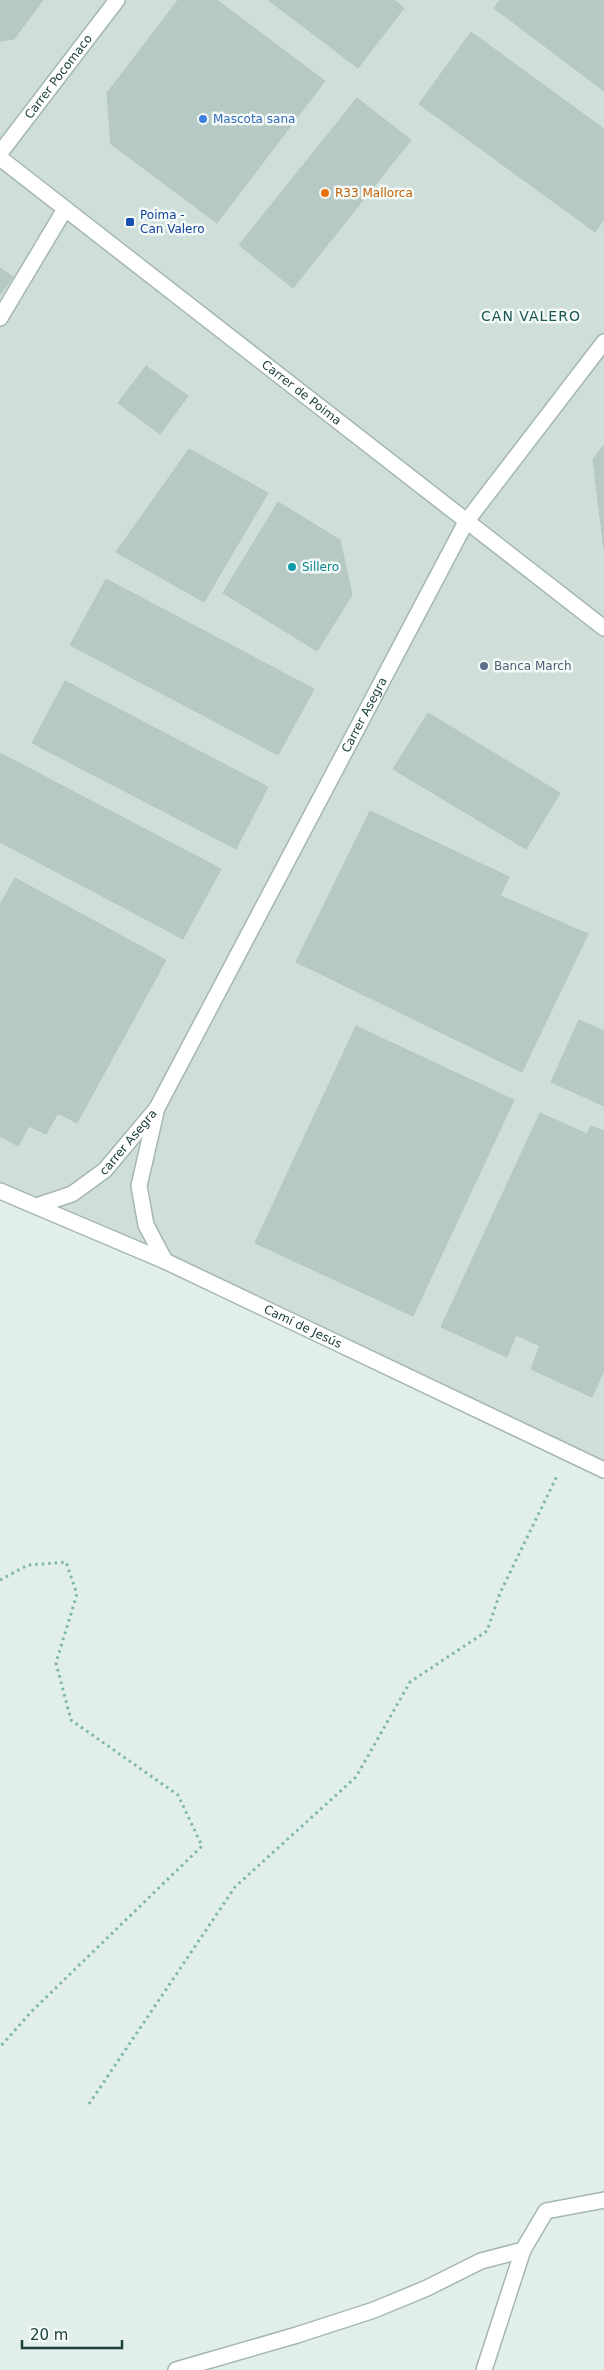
<svg xmlns="http://www.w3.org/2000/svg" width="604" height="2370" font-family="'DejaVu Sans',sans-serif">
<style>
.built{fill:#d0deda}
.building{fill:#b7c9c4;stroke:#b3c8c3}
.lines{fill:none;stroke-linecap:round;stroke-linejoin:round}
.minor-casing{stroke:#a4b7b3;stroke-width:18}
.path{stroke:#7eb5ad;stroke-width:3;stroke-dasharray:2.5 4;stroke-linecap:butt}
.minor{stroke:#fff;stroke-width:15}
.shop-dot{fill:#3f7fe0;stroke:#f3faf7;stroke-width:2}
.food-dot{fill:#e8710a;stroke:#f3faf7;stroke-width:2}
.transit-dot{fill:#1a4fb4;stroke:#f3faf7;stroke-width:2}
.culture-dot{fill:#0f9aa8;stroke:#f3faf7;stroke-width:2}
.service-dot{fill:#5c6f8a;stroke:#f3faf7;stroke-width:2}
.labels{text-anchor:middle;dominant-baseline:central;stroke-width:5;stroke-linejoin:round;paint-order:stroke}
.street-label{font-size:12px;fill:#1f413e;stroke:#f3faf7}
.shop-label{font-size:12px;fill:#366cbe;stroke:#f3faf7;text-anchor:start}
.food-label{font-size:12px;fill:#c56008;stroke:#f3faf7;text-anchor:start}
.transit-label{font-size:12px;fill:#164399;stroke:#f3faf7;text-anchor:start}
.culture-label{font-size:12px;fill:#0d838f;stroke:#f3faf7;text-anchor:start}
.service-label{font-size:12px;fill:#4e5e75;stroke:#f3faf7;text-anchor:start}
.neighbourhood-label{font-size:14px;letter-spacing:1px;fill:#195651;stroke:#f3faf7}
</style>
<rect width="100%" height="100%" fill="#e2eeea"/>
<path class="built" d="M0,0H604V1470L0,1190Z"/>
<g class="building">
<path d="M0,0H43L14,39L0,41Z"/>
<path d="M178,0H217L325,81L217,223L111,144L107,93Z"/>
<path d="M268,0H394L404,8L358,68Z"/>
<path d="M500,0H604V91L494,8Z"/>
<path d="M471,32L604,129V219L595,232L419,104Z"/>
<path d="M357,98L411,140L293,288L239,245Z"/>
<path d="M0,268L13,277L0,295Z"/>
<path d="M146,366L188,396L160,434L118,403Z"/>
<path d="M604,445V550L593,459Z"/>
<path d="M189,449L268,493L204,602L116,552Z"/>
<path d="M278,502L340,540L352,595L317,651L223,593Z"/>
<path d="M106,579L314,689L278,755L70,645Z"/>
<path d="M65,681L268,787L236,849L32,743Z"/>
<path d="M428,713L560,793L526,849L393,769Z"/>
<path d="M0,753L221,869L183,939L0,842Z"/>
<path d="M370,811L509,877L436,1030L296,962Z"/>
<path d="M15,878L166,960L77,1123L58,1113L46,1134L29,1126L18,1146L0,1136V905Z"/>
<path d="M501,896L588,934L522,1072L436,1030Z"/>
<path d="M579,1020L604,1031V1106L551,1082Z"/>
<path d="M356,1026L514,1100L413,1316L255,1243Z"/>
<path d="M540,1113L587,1134L591,1126L604,1131V1370L592,1397L531,1369L540,1346L516,1335L507,1357L441,1327Z"/>
</g>
<g class="lines">
<g class="minor-casing">
<g id="minor">
<path id="s1" d="M0,153L117,0"/>
<path id="s2" d="M0,158L604,628"/>
<path d="M0,318L65,209"/>
<path d="M156,1112L139,1186L146,1225L165,1261"/>
<path id="s3" d="M0,1191L165,1261L604,1470"/>
<path id="s4" d="M36,1206L72,1194L105,1170L157,1108L466,522L604,342"/>
<path d="M176,2370L297,2335L374,2310L427,2288L481,2261L523,2250"/>
<path d="M484,2370L523,2250L546,2211L604,2200"/>
</g>
</g>
<g class="path">
<path d="M0,1580L28,1565L66,1562L77,1594L56,1663L71,1720L178,1795L202,1846L32,2011L0,2047"/>
<path d="M89,2104L235,1887L356,1777L410,1682L487,1631L500,1593L558,1474"/>
</g>
<use href="#minor" class="minor"/>
</g>
<circle class="shop-dot" cx="203" cy="119" r="5"/>
<circle class="food-dot" cx="325" cy="193" r="5"/>
<rect class="transit-dot" x="125" y="217" width="10" height="10" rx="2.5"/>
<circle class="culture-dot" cx="292" cy="567" r="5"/>
<circle class="service-dot" cx="484" cy="666" r="5"/>
<g class="labels">
<g class="street-label">
<text stroke="none"><textPath href="#s1" startOffset="96">Carrer Pocomaco</textPath></text>
<text stroke="none"><textPath href="#s2" startOffset="382">Carrer de Poima</textPath></text>
<text stroke="none"><textPath href="#s4" startOffset="604">Carrer Asegra</textPath></text>
<text stroke="none"><textPath href="#s4" startOffset="115">carrer Asegra</textPath></text>
<text stroke="none"><textPath href="#s3" startOffset="332">Camí de Jesús</textPath></text>
</g>
<g class="shop-label">
<text x="213" y="119">Mascota sana</text>
</g>
<g class="food-label">
<text x="335" y="193">R33 Mallorca</text>
</g>
<g class="transit-label">
<text x="140" y="215">Poima -<tspan x="140" dy="14">Can Valero</tspan></text>
</g>
<g class="culture-label">
<text x="302" y="567">Sillero</text>
</g>
<g class="service-label">
<text x="494" y="666">Banca March</text>
</g>
<g class="neighbourhood-label">
<text x="531" y="316">CAN VALERO</text>
</g>
</g>
<path d="M22 2340v8h100v-8" fill="none" stroke="#1f413e" stroke-width="2.5"/>
<text x="30" y="2340" font-size="15" fill="#1f413e" stroke="#f3faf7" stroke-width="4" paint-order="stroke">20 m</text>
</svg>
